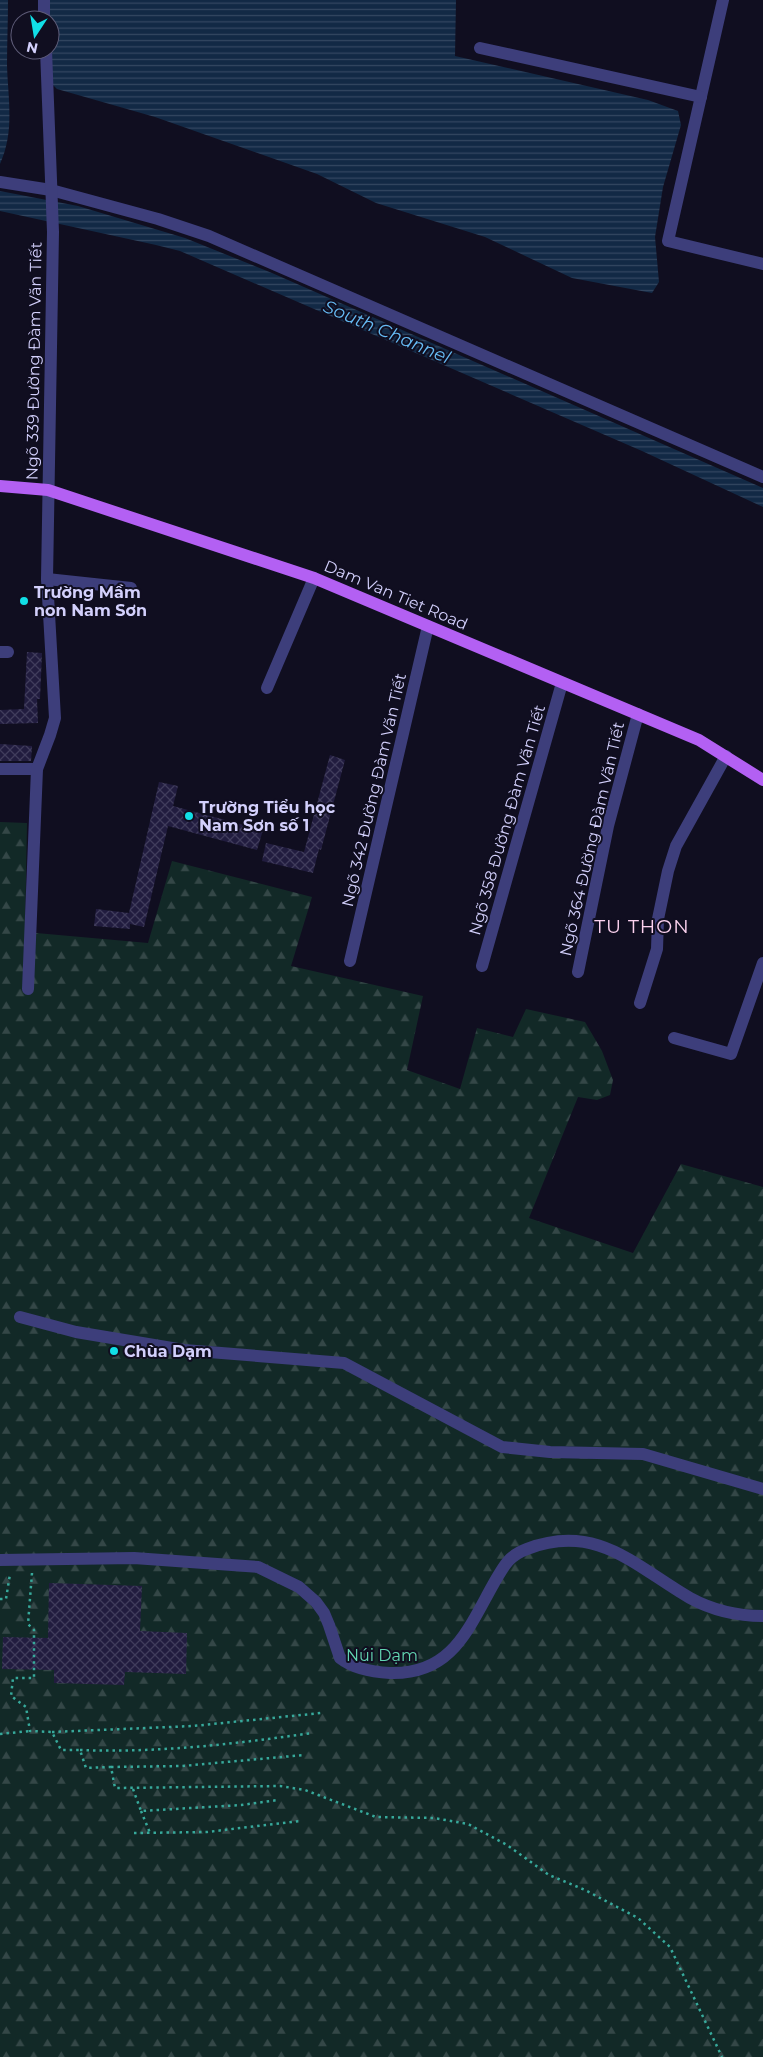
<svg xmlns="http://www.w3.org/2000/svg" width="763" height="2057" font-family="Montserrat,sans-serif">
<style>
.forest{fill:url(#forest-firs)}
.water{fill:url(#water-rules)}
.building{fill:url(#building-cross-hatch)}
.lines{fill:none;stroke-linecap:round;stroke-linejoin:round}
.path{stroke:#37a99b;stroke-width:2.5;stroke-dasharray:2.5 4;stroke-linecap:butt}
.minor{stroke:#3d3e7b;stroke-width:12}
.major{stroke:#b360f3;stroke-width:12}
.poi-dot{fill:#11dfe7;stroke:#100e20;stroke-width:2}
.labels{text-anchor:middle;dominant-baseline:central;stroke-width:4;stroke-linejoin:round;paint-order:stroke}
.street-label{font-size:16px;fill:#d3d0fc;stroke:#100e20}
.poi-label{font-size:16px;font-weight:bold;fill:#d3d0fc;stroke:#100e20;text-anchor:start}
.park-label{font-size:16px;fill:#62d6b2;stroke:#100e20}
.water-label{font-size:18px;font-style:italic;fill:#66bbf4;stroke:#100e20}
.quarter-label{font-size:19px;letter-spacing:1px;fill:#fcd2ef;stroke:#100e20}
</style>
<defs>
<pattern id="forest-firs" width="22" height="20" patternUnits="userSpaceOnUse" patternTransform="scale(1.25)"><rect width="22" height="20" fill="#122927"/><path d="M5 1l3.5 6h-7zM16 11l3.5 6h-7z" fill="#344747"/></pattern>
<pattern id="water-rules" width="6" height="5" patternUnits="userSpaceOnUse" patternTransform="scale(1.25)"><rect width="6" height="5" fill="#122945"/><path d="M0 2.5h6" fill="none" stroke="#344761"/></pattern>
<pattern id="building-cross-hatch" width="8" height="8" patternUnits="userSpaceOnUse" patternTransform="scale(1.25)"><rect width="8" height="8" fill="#211c3f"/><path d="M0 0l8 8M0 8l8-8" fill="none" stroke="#403c5c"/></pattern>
</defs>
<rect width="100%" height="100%" fill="#100e20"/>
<path class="forest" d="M0,822L27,823L25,932L148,943L172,861L312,897L291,966L423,996L407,1070L460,1089L477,1028L513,1037L526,1009L585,1022L602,1051L613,1080L610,1095L597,1100L578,1097L529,1218L633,1253L681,1164L763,1187V2057H0Z"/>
<g class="water">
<path d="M0,0H8C8,22 7,44 7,65C8,100 15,131 0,164Z"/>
<path d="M48,0H456L455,56L648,100L678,111L681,125L663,187L655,237L659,282L652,293L572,278L485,237L376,203L317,174L155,117L57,89L52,84Z"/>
<path d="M0,191L78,206L185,238L272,273L763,488V507L642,451L180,251L156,245L0,211Z"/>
</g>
<g class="building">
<path d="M27,652L42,653L40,699H37L38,723L0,724V710L24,709Z"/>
<path d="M0,744L32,746L31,761H0Z"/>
<path d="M330,755L345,760L321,850L319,849L313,873L262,861L266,843L304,852Z"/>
<path d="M159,782L178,786L173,806L263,830L257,850L168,826L144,927L130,924V929L94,926L96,909L129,913Z"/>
<path d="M49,1583L142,1586L140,1631L187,1633L186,1674L125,1672L124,1685L54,1683V1670L2,1669L3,1637L48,1638Z"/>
</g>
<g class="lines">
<g class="path">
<path d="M32,1573L28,1624L34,1630V1678H13L11,1696L26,1707L30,1731L52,1732L61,1750H80L86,1768L111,1767L115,1788L280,1786L305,1790L376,1817L434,1818L468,1824L507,1845L549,1875L585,1890L638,1918L670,1947L722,2057"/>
<path d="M0,1599H6L10,1574"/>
<path d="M52,1732L193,1726L321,1713"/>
<path d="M0,1734L30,1731"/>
<path d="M80,1750C158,1753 235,1744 312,1733"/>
<path d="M111,1767L182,1766L304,1755"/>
<path d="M133,1789L141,1811L241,1805L278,1800"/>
<path d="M141,1811L150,1833"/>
<path d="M134,1833L207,1832L300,1821"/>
</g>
<g class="minor">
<path d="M44,0V20"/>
<path d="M723,0L668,241L763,264"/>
<path d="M480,48L701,97"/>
<path d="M0,182L51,190L158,219L209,236L763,477"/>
<path d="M47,579L131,588"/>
<path d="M0,652H8"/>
<path d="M267,688L314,578"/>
<path d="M0,769H37"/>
<path d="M350,961L428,626"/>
<path d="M482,966L562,683"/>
<path d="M578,972L608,826L638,714"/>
<path d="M28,989L37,769L50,735L55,718L47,579L53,232L46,50"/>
<path d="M640,1003L657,949L658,919L668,871L676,846L726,756"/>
<path d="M674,1038L731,1054L763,963"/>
<path d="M20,1317L76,1332L184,1350L344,1363L502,1447L550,1452L643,1454L763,1489"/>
<path d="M0,1560L134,1558L258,1567L299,1587L316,1602L324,1613L329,1625L340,1658C354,1669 372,1672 390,1673C452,1675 468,1629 494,1583C504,1566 508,1556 527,1549C597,1522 636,1567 690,1598C712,1610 738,1616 763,1616"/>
</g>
<path class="major" d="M0,486L48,490L314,578L699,740L763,780"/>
</g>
<g class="poi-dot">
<circle cx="24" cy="601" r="5"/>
<circle cx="189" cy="816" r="5"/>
<circle cx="114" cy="1351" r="5"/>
</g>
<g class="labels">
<g class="street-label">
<text transform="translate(34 361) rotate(-89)">Ngõ 339 Đường Đàm Văn Tiết</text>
<text transform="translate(396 595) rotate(23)">Dam Van Tiet Road</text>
<text transform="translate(374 790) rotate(-77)">Ngõ 342 Đường Đàm Văn Tiết</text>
<text transform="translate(507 820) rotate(-74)">Ngõ 358 Đường Đàm Văn Tiết</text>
<text transform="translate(592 839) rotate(-77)">Ngõ 364 Đường Đàm Văn Tiết</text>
</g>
<g class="poi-label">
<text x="34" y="592">Trường Mầm<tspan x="34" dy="18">non Nam Sơn</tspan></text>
<text x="199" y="807">Trường Tiểu học<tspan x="199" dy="18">Nam Sơn số 1</tspan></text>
<text x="124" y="1351">Chùa Dạm</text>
</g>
<g class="park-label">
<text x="382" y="1655">Núi Dạm</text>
</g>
<g class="water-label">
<text transform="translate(387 332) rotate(23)">South Channel</text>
</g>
<g class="quarter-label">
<text x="642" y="926">TU THON</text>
</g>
</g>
<g transform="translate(35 35) rotate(192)"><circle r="24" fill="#100e20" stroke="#5e5c78"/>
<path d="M0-4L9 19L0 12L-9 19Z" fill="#11dfe7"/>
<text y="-8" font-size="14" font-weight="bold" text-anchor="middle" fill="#d3d0fc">N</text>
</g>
</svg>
